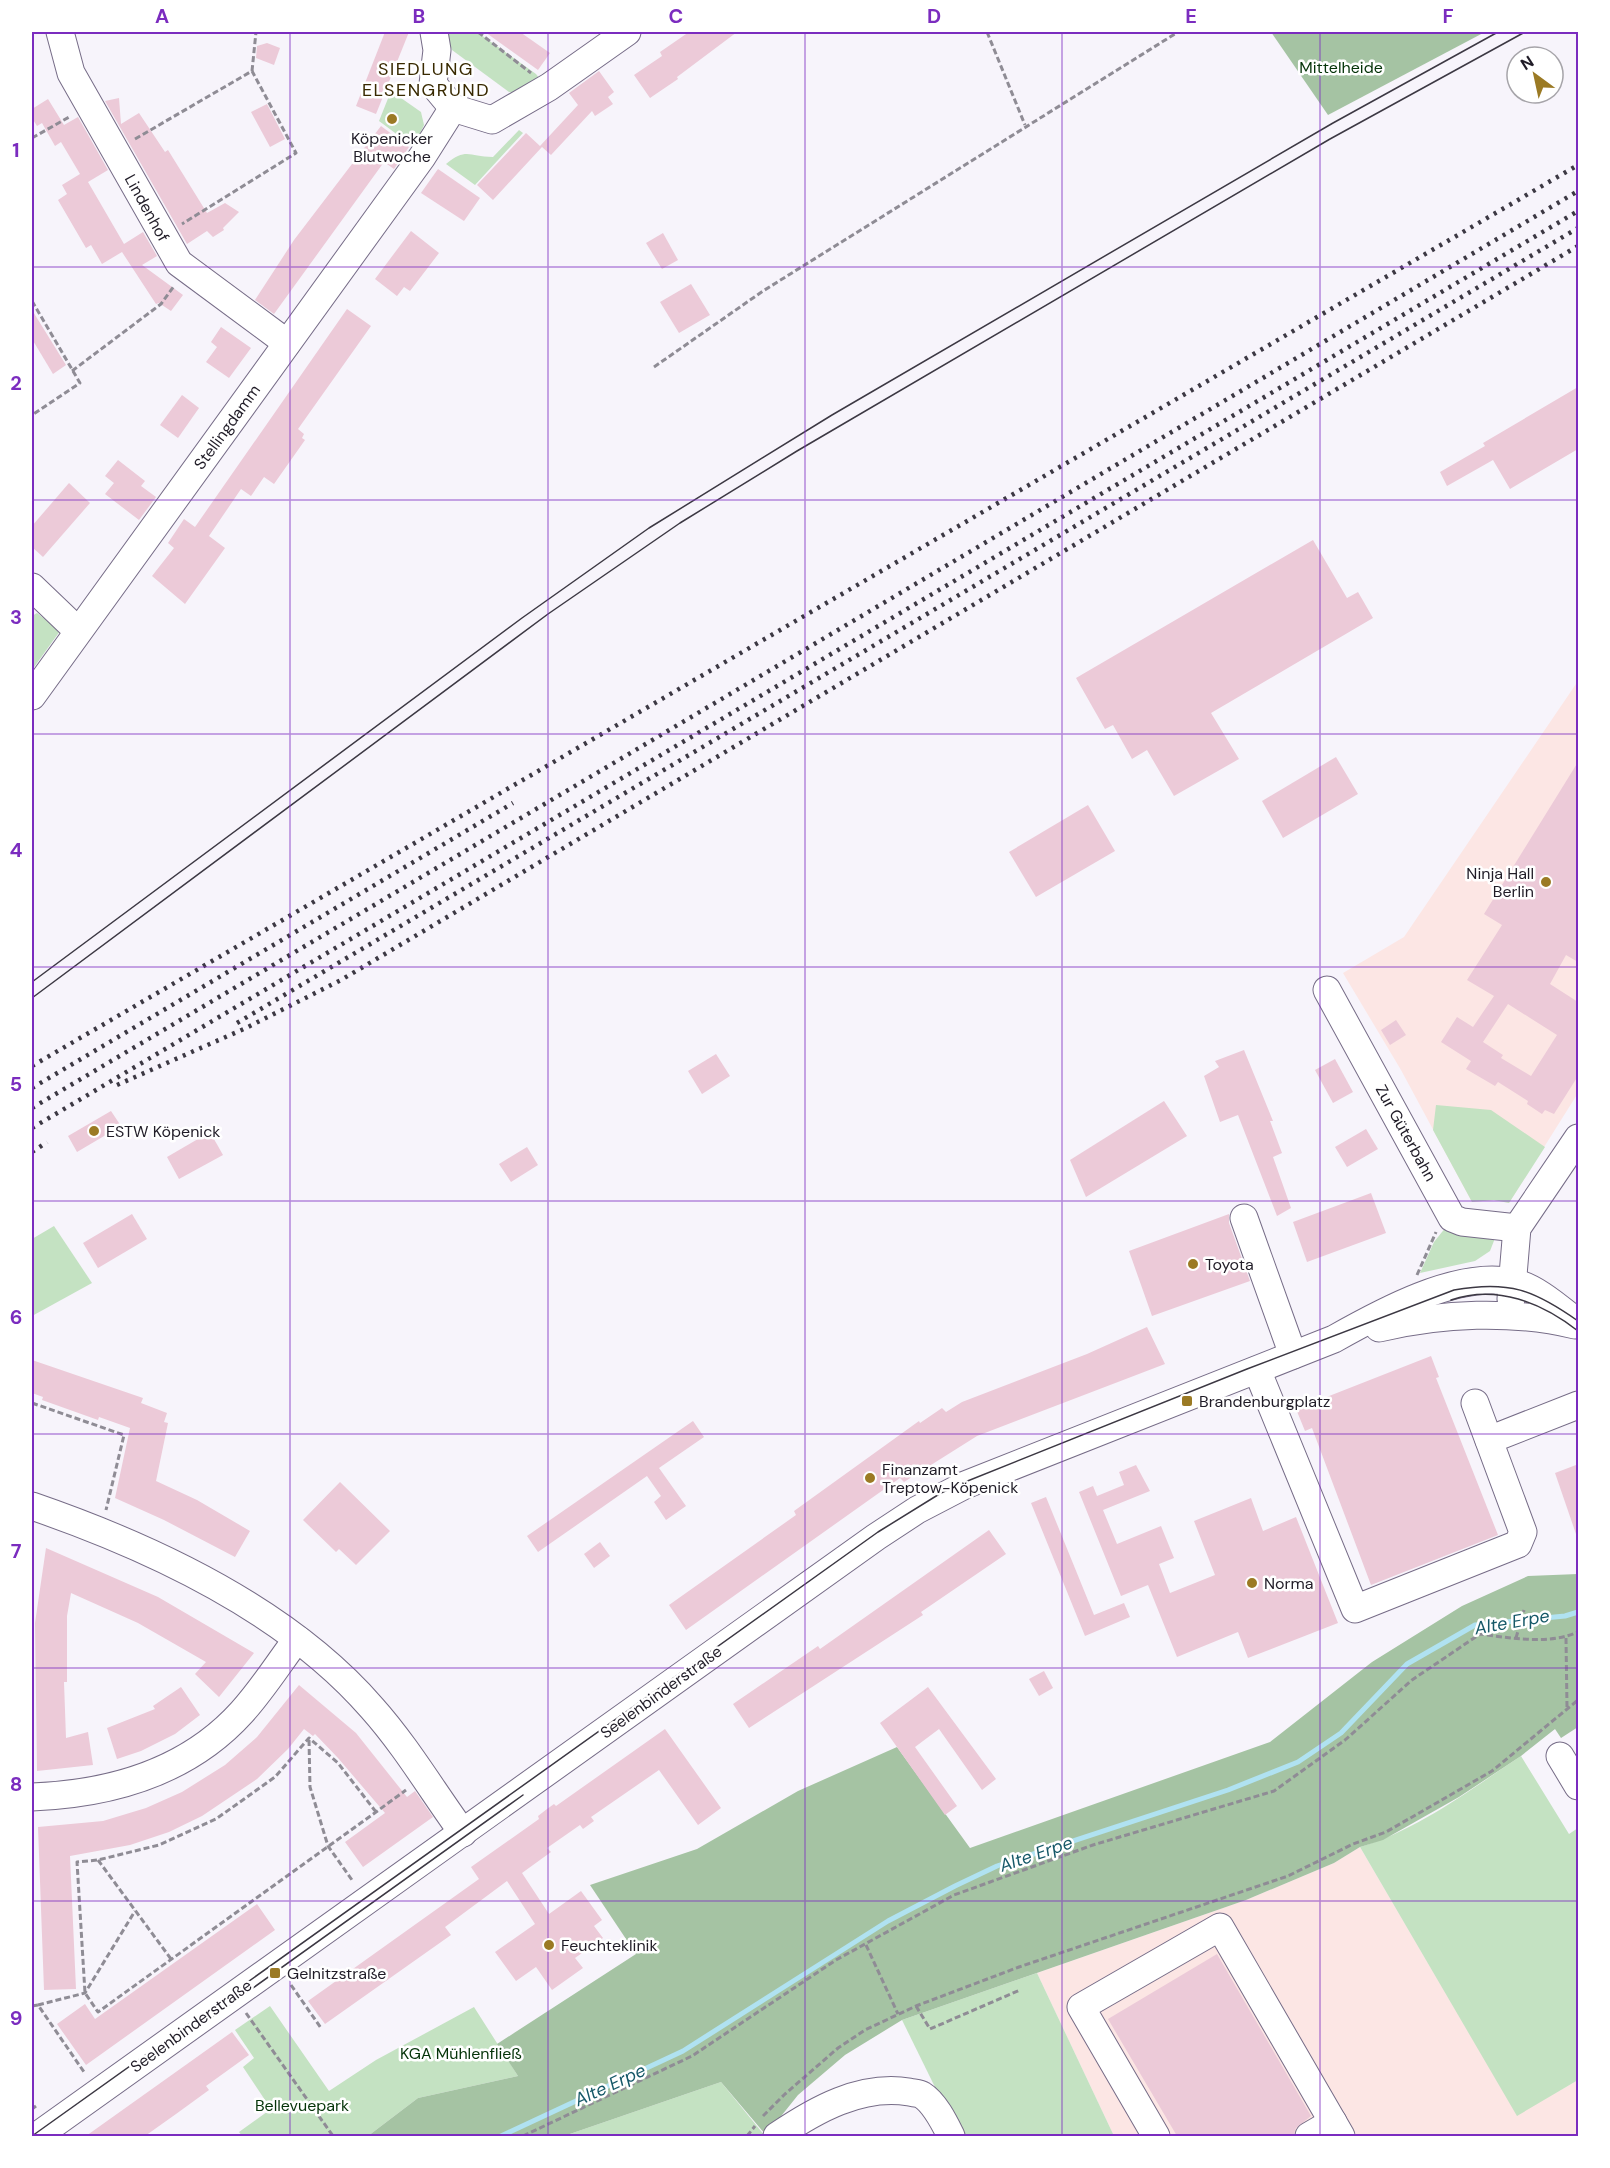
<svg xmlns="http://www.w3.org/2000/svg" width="1610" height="2168" font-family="'DM Sans',sans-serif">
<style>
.industrial{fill:#fce6e4}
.green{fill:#c4e2c2}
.forest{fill:#a5c3a3}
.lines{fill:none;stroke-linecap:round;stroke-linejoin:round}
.stream{stroke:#b0e2f1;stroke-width:5}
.building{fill:#eccad8;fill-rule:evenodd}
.minor-casing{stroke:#766c87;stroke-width:29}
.path{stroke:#8f8c95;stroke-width:3;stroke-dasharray:6 3;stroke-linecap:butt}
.minor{stroke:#fff;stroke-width:27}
.tram{stroke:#3c3843;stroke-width:1.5}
.rail{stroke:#3c3843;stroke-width:4.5;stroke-dasharray:3 6;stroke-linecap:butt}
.grid{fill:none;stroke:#7b2cbf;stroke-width:1.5;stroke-opacity:0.55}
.poi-dot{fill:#9b7a24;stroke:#fff;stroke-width:2}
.labels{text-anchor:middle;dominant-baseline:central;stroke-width:5;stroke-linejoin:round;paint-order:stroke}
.park-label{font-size:16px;fill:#043308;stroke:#fff}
.poi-label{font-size:16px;fill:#201c27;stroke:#fff;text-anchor:start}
.street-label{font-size:16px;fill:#201c27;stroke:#fff}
.neighbourhood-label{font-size:18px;letter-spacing:1.5px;fill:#382900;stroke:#fff}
.water-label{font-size:18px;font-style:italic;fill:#155868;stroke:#fff}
.neatline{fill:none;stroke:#7b2cbf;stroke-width:2}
.grid-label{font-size:20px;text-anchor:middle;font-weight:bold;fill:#7b2cbf}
</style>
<rect width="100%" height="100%" fill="#f7f4fb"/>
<g class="industrial">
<path d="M1578,681V1093L1509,1203L1494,1200L1472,1202L1401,1070L1343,973L1404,937Z"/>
<path d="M1360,1847L1517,2115L1578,2080V2136H1114L1037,1973L1246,1900L1334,1863Z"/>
</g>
<g class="green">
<path d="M445,32H477L536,74L543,83L519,94L509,92L452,50Z"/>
<path d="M391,91L421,112L424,125L414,147L379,121Z"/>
<path d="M519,130L523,133L475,185L446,164C467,147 469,157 493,157Z"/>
<path d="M37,613L60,631L32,670V616Z"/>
<path d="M1436,1105L1491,1110L1545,1147L1509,1203L1494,1200L1472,1202L1433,1130Z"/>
<path d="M54,1226L92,1283L32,1316V1239Z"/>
<path d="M1446,1227L1497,1233L1490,1251L1475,1261L1420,1273L1434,1242Z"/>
<path d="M1521,1756L1569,1834L1578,1828V2080L1517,2116L1360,1847C1418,1830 1471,1789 1521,1756Z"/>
<path d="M1037,1973L1114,2136H959L902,2020Z"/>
<path d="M270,2006L329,2091L376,2060L474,2007L518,2076L418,2098L368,2136H242L239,2132L271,2109L243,2067L254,2058L235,2030Z"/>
<path d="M721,2082L765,2136H564Z"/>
</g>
<g class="forest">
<path d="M1271,32H1485L1328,115Z"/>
<path d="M1578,1574V1727L1561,1738L1555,1729L1521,1756L1459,1797L1383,1840L1360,1847L1334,1863L1246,1900L902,2020L845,2055L798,2095L766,2135L721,2082L564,2136H368L418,2098L518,2076L497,2044L636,1954L590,1885L697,1849L798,1791L897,1747L970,1848L1270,1742L1372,1662L1462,1606L1528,1576Z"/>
</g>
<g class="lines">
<path class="stream" d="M501,2136L683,2051L888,1921L955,1886L997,1866L1228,1790L1298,1762L1341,1733L1407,1664L1475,1625L1565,1616L1578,1612"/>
</g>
<g class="building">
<path d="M385,32H409L376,114L356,106Z"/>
<path d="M485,32H520L550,53L538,70Z"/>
<path d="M689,32H737L677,77L678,79L650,98L634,75L662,56L660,52Z"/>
<path d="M267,43L280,48L274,65L256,58L257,46Z"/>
<path d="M599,71L614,92L608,97L613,104L595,116L592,111L551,155L542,147L493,200L477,185L526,133L540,146L578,105L569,93Z"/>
<path d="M119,98L121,124L139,113L165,152L168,150L207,213L225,203L239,212L223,228L224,230L213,237L207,231L187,244L105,101Z"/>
<path d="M48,99L64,125L78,117L108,170L88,182L124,244L143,232L157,256L142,265L183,295L171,311L159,303L156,304L122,252L102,264L91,245L86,248L58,200L67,194L62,185L80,174L61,142L55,146L42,123L37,126L32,118V109Z"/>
<path d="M267,104L285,139L270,147L251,112Z"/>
<path d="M381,126L409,147L394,169L384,162L274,314L255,300L294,240Z"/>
<path d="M438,169L480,198L464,221L421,193Z"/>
<path d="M411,231L439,253L410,291L404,287L397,296L375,279Z"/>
<path d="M663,233L678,260L662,269L646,243Z"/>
<path d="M691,284L710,315L679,333L660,302Z"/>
<path d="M347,309L371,326L298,429L304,434L302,438L305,440L274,484L264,477L251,496L241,489L209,536L225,548L185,604L152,576L174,548L168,543L184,519L195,527Z"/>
<path d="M32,310L66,365L53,374L32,339Z"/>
<path d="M221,327L251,348L229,378L206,362L217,347L211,342Z"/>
<path d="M1578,387V449L1510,489L1493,460L1447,486L1440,472L1485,446L1483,443Z"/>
<path d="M182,395L199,408L178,438L160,425Z"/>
<path d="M118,460L145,481L141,486L156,497L139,520L105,494L114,483L105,476Z"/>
<path d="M69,483L90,503L43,557L32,547V526Z"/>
<path d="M1313,540L1347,598L1358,592L1373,618L1211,713L1239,759L1174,796L1147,750L1132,759L1113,725L1105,729L1076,678Z"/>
<path d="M1336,757L1358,794L1283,838L1262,801Z"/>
<path d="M1578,762V962L1566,955L1550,984L1578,1002V1076L1554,1114L1545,1110L1542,1114L1527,1104L1528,1101L1498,1082L1495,1086L1466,1069L1471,1061L1441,1042L1457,1017L1473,1027L1494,996L1467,980L1502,925L1484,914ZM1508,1004L1557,1035L1531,1076L1501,1058L1503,1055L1483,1042Z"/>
<path d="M1088,805L1115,851L1036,897L1009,852Z"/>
<path d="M1396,1020L1406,1035L1390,1045L1381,1030Z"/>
<path d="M1244,1050L1273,1121H1270L1282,1153L1273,1157L1291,1208L1277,1216L1238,1115L1220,1122L1204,1076L1219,1067L1215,1061Z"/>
<path d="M716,1054L730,1076L702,1094L688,1071Z"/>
<path d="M1335,1059L1353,1092L1333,1103L1315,1070Z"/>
<path d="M1164,1101L1187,1136L1086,1197L1070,1160Z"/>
<path d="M111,1111L121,1126L77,1152L68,1136Z"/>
<path d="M1366,1129L1378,1149L1347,1167L1335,1147Z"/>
<path d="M210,1132L223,1155L179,1179L167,1157Z"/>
<path d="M527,1147L538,1165L511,1182L499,1164Z"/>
<path d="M1371,1193L1386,1233L1307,1262L1293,1222Z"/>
<path d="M132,1214L147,1239L98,1268L83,1243Z"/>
<path d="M1229,1214V1223L1250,1281L1152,1316L1129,1251Z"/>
<path d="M1147,1327L1165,1364L977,1436L904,1482L900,1478L686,1630L669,1605L796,1515L794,1511L919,1421L920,1423L942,1408L946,1412L962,1402L1087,1354Z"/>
<path d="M1431,1356L1439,1377L1436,1378L1498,1535L1371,1585L1312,1428L1305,1431L1296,1409Z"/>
<path d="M32,1360L143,1398L141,1403L167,1413L164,1422L168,1423L156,1481L197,1500L250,1531L235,1557L164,1520L115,1498L130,1428L99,1417L98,1420L42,1400L43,1397L32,1393Z"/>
<path d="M693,1421L704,1437L659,1468L686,1506L666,1520L654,1502L661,1496L647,1476L538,1552L527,1536Z"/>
<path d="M1136,1465L1150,1491L1103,1510L1117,1544L1161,1526L1174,1558L1159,1564L1170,1593L1215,1575L1194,1521L1251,1498L1263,1531L1296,1517L1338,1623L1248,1658L1238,1632L1177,1657L1148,1585L1121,1596L1079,1492L1093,1486L1097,1496L1124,1485L1119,1472Z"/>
<path d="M1576,1465L1578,1474V1534H1576L1555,1473Z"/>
<path d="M340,1482L390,1531L356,1565L339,1549L336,1552L303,1520Z"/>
<path d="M1046,1497L1094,1615L1124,1603L1130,1617L1085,1636L1031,1503Z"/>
<path d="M989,1530L1006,1554L921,1612L923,1615L749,1728L733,1704L818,1646L820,1649Z"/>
<path d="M600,1542L610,1556L594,1568L584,1554Z"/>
<path d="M46,1548L158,1597L254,1653L219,1697L195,1674L206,1662L138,1623L71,1593L67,1616V1682H64L66,1738L88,1732L93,1765L37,1771L35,1623Z"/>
<path d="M1044,1671L1053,1688L1039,1696L1029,1679Z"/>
<path d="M299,1685L356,1733L407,1797L415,1791L433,1817L363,1867L345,1842L385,1813L338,1758L315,1734L313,1736L304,1729L288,1749L257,1779L202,1816L169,1832L130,1845L70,1856L76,1989L44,1990L38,1827L103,1821L146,1808L182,1792L225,1765L257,1737Z"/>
<path d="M181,1687L200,1715L175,1734L141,1751L117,1759L107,1728L155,1709L153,1706Z"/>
<path d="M928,1687L996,1779L982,1790L939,1729L915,1747L957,1806L945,1815L880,1723Z"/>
<path d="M665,1729L721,1808L698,1825L659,1770L591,1817L594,1821L583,1829L580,1825L547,1848L551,1852L522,1873L549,1914L581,1891L602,1920L594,1926L603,1938L575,1958L583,1968L552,1990L536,1967L516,1981L495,1952L535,1924L507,1881L445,1927L451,1935L325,2024L308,2001L479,1879L471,1867L539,1819L538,1816L547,1809L554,1804L556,1806Z"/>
<path d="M257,1904L275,1930L86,2065L57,2024L85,2004L95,2019Z"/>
<path d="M1217,1954L1311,2116L1296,2128L1293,2136H1177L1108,2019Z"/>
<path d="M232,2032L249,2055L206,2086L209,2090L176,2114L145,2136H86Z"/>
</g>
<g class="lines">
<g class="minor-casing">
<g id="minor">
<path d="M60,32L71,73L179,263L287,343"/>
<path d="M434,32L437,50L433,84L453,108L492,120L549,87L627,32"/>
<path d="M32,587L78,631"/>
<path d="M32,696L422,157L453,108"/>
<path d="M1327,990L1452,1218L1462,1222L1517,1228"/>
<path d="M1244,1218L1293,1355"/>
<path d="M1511,1299L1517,1228L1578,1138"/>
<path d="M1379,1328C1442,1313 1511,1310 1575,1325"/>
<path d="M1257,1370L1355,1609L1518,1544L1523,1532L1475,1403"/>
<path d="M1489,1440L1578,1405"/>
<path d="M32,1506C151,1547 288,1611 372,1708C406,1746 433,1792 463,1833"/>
<path d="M1560,1756L1578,1786"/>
<path d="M32,1797C110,1794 187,1773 242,1712C262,1690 279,1663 297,1639"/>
<path d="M37,2136L876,1537L917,1510L965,1485L1334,1339C1380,1313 1458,1270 1512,1282C1536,1287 1559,1308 1578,1323"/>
<path d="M777,2136C815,2110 861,2084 909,2092C913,2093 919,2093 922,2095C935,2103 945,2124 951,2136"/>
<path d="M1156,2136L1081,2007L1220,1927L1341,2136"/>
<path d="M1309,2136L1333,2122"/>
</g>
</g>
<g class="path">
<path d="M478,32L531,73"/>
<path d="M987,32L1025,125"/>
<path d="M252,71L256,32"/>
<path d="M32,138L71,116"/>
<path d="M135,139L252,71L296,153L182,224"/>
<path d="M32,301L80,383L32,415"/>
<path d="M654,367L763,291L1178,32"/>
<path d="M72,371L161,304L174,286"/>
<path d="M1417,1275L1436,1232"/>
<path d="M32,1403L124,1435L106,1510"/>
<path d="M1516,1638L1524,1610"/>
<path d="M1566,1638L1567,1707"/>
<path d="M309,1740L310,1787L328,1846L352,1880"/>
<path d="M376,1812L338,1763L309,1738L275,1777L216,1819L159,1845L98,1860L77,1862L85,1993L98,2012L376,1812L406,1790"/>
<path d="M98,1860L171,1959"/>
<path d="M866,1945L898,2014"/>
<path d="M291,1985L321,2028"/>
<path d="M38,2005L85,1993L135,1911"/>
<path d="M32,2006L38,2005L84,2072"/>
<path d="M916,2006L930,2029L1020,1990"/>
<path d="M246,2013L333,2136"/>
<path d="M32,2109L36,2106"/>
<path d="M763,2116L785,2094L838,2048L865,2030L916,2006L1019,1967L1288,1876L1353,1844L1386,1832L1492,1771L1578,1700"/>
<path d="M523,2136L692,2056L836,1960L954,1895L1093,1845L1274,1791L1345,1740L1412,1680L1480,1634C1510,1638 1550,1645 1578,1632"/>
<path d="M747,2136L755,2126"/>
</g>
<use href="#minor" class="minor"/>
<g class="tram">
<path d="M32,982L522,618L649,528L832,415L1333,123L1498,32"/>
<path d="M32,998L548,614L680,523L797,451L1330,139L1525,32"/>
<path d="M1451,1300C1497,1284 1542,1303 1578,1331"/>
<path d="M155,2058L523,1795"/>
<path d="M32,2136L878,1532L941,1493L965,1482L1247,1369L1454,1290C1509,1280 1534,1290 1578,1321"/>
</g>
<g class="rail">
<path d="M237,1023L1578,228"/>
<path d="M32,1066L1578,165"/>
<path d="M117,1085L246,1028L341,980L1578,246"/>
<path d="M32,1088L513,803"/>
<path d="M32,1108L1578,191"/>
<path d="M32,1128L1578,211"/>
<path d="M32,1152L47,1142"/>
</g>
</g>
<path class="grid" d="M290,32V2136M548,32V2136M805,32V2136M1062,32V2136M1320,32V2136M32,267H1578M32,500H1578M32,734H1578M32,967H1578M32,1201H1578M32,1434H1578M32,1668H1578M32,1901H1578"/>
<g class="poi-dot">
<circle cx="392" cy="119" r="6"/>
<circle cx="1546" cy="882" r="6"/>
<circle cx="94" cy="1131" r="6"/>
<circle cx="1193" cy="1264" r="6"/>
<rect x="1181" y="1395" width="12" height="12" rx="3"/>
<circle cx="870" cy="1478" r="6"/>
<circle cx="1252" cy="1583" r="6"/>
<circle cx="549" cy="1945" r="6"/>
<rect x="269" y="1967" width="12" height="12" rx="3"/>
</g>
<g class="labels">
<g class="park-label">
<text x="1341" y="67">Mittelheide</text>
<text x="461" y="2053">KGA Mühlenfließ</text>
<text x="302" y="2105">Bellevuepark</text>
</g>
<g class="poi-label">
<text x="392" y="138" text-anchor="middle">Köpenicker<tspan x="392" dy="18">Blutwoche</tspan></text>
<text x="1534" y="873" text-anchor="end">Ninja Hall<tspan x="1534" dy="18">Berlin</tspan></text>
<text x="106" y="1131">ESTW Köpenick</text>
<text x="1205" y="1264">Toyota</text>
<text x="1199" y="1401">Brandenburgplatz</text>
<text x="882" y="1469">Finanzamt<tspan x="882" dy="18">Treptow-Köpenick</tspan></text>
<text x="1264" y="1583">Norma</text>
<text x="561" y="1945">Feuchteklinik</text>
<text x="287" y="1973">Gelnitzstraße</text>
</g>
<g class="street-label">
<text transform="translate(147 208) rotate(61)">Lindenhof</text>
<text transform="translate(227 427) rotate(-54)">Stellingdamm</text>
<text transform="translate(1406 1133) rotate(61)">Zur Güterbahn</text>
<text transform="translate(661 1692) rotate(-36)">Seelenbinderstraße</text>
<text transform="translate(191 2026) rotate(-36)">Seelenbinderstraße</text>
</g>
<g class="neighbourhood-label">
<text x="426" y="69">SIEDLUNG<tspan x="426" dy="21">ELSENGRUND</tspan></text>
</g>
<g class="water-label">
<text transform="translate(1512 1622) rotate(-10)">Alte Erpe</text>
<text transform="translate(1036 1854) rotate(-19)">Alte Erpe</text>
<text transform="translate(610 2085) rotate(-25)">Alte Erpe</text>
</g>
</g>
<rect width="1610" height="2168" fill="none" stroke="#ffffff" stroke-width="66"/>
<g transform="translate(1535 75) rotate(327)"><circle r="28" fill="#ffffff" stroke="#a6a4a9" stroke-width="1.5"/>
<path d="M0-4.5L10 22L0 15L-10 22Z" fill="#9b7a24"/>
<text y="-9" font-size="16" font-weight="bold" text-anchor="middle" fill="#201c27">N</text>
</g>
<rect x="33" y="33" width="1544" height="2102" class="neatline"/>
<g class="grid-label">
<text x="162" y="23">A</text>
<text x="419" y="23">B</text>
<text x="676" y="23">C</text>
<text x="934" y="23">D</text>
<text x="1191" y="23">E</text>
<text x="1448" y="23">F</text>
<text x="16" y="157">1</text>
<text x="16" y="390">2</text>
<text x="16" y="624">3</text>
<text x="16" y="857">4</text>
<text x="16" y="1091">5</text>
<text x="16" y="1324">6</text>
<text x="16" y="1558">7</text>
<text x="16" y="1791">8</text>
<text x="16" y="2025">9</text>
</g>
</svg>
